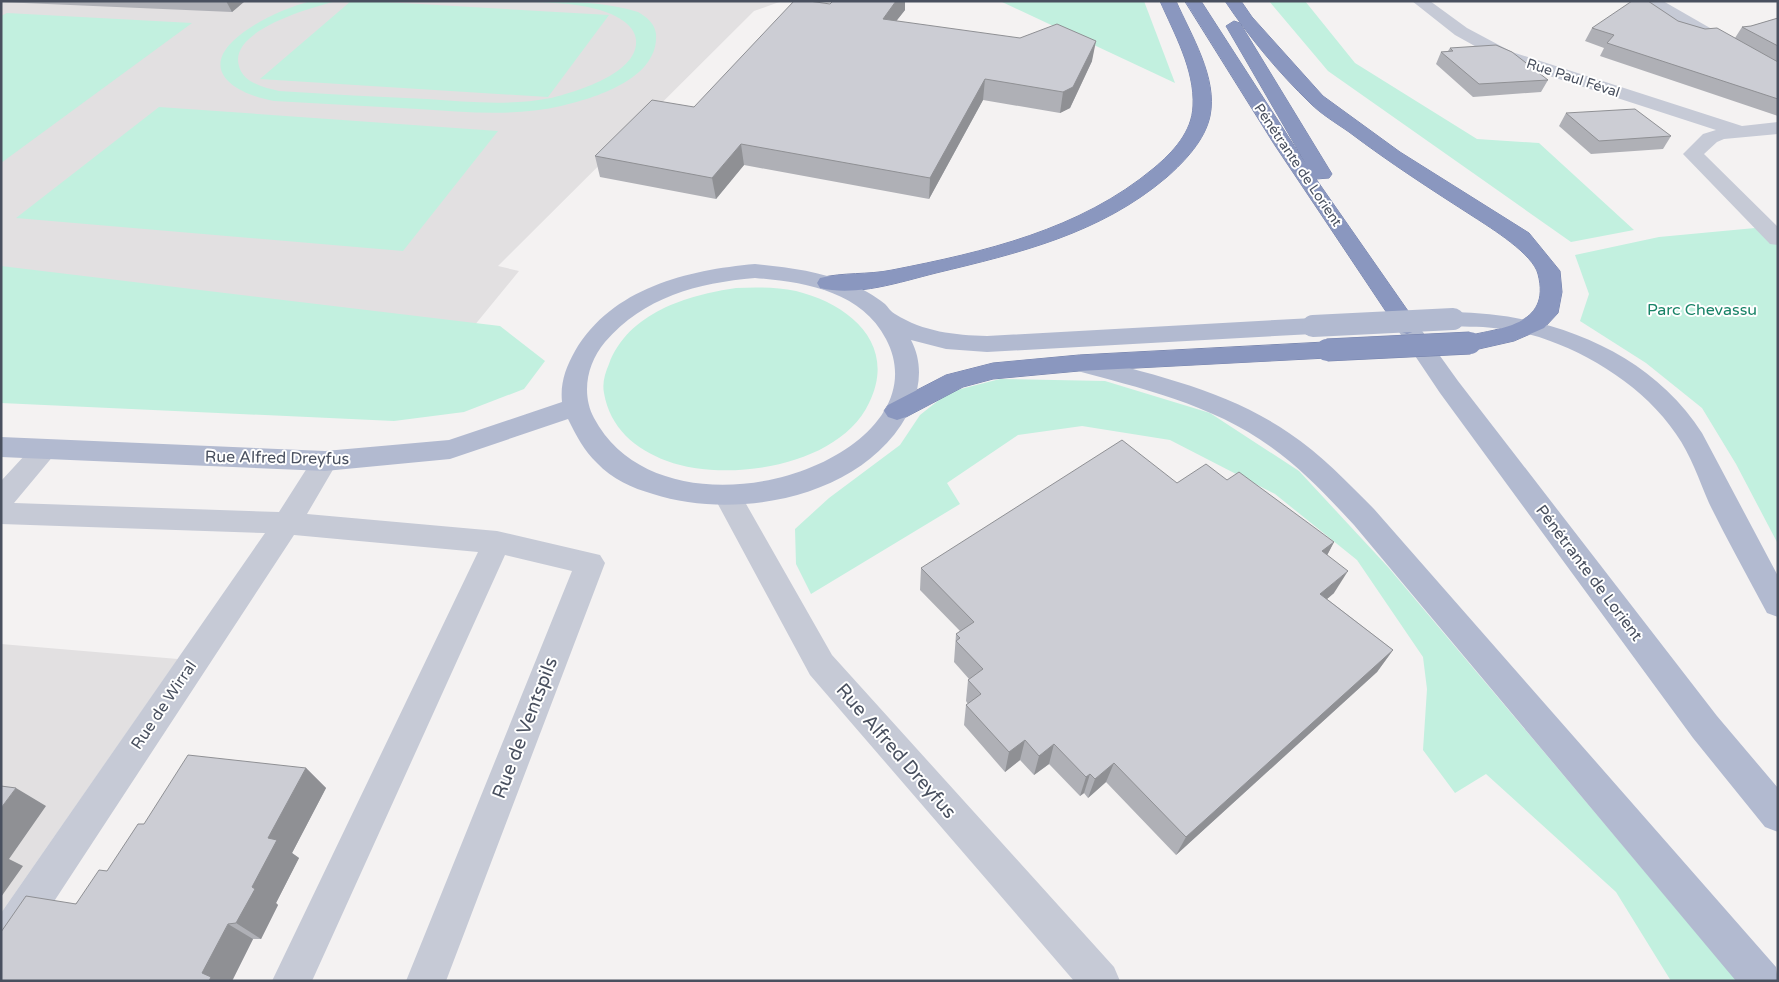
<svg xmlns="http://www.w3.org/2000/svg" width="1779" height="982" font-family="'Varela Round',sans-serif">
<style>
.education{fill:#e2e0e1}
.green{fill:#c2f0df}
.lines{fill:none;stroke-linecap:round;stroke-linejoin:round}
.highway-casing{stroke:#7582ab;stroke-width:1}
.minor{fill:#c6cad6;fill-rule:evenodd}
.major{fill:#b2bad0;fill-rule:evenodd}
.highway{fill:#8a97bf;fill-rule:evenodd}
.highway-bridge-casing{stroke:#7582ab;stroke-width:23;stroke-linecap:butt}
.major-bridge{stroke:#b2bad0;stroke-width:22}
.highway-bridge{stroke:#8a97bf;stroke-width:22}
.wall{fill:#afb0b6}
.shaded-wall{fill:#8f9094}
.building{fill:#cccdd4;stroke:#8f9094}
.labels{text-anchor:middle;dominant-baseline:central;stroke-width:4;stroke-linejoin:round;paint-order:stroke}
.far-street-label{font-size:14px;fill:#49505f;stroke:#fff}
.park-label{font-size:16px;fill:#188367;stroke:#fff}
.street-label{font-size:16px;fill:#49505f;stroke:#fff}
.near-street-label{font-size:19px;fill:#49505f;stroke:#fff}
</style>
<rect width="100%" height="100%" fill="#f4f2f2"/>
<g class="education">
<path d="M1,1H782L754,11L498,266L519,271L460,343L1,281Z"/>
<path d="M1,644L178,659L1,913Z"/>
</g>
<g class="green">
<path d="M311,1H337C313,7 228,30 239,66C243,83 265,88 279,91C328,94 378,97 427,99C469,102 509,106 551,98C576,92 639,73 636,40C635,27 622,19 611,14C580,1 544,3 511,1C552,1 600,0 638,12C647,17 655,24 656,34C659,79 595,98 561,106C513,117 466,112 418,109C370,106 322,104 274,101C244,96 198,75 233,41C253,22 285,8 311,1Z"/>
<path d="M351,1H368L609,15L548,97L260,79Z"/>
<path d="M1000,1H1144L1175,83Z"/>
<path d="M1269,1H1305L1355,63L1477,139L1539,143L1634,230L1571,242L1328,71Z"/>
<path d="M7,13L192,23L1,163V16Z"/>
<path d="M159,107L498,131L403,251L16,218Z"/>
<path d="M1755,228L1778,238V544L1736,464L1702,408L1646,363L1580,321L1589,294L1575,255L1659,237Z"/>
<path d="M1,266L500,326L545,361L524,389L464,412L394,421L1,403Z"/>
<path d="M736,288C756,287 776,287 796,291C849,304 898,344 869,403C839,467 726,483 667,461C635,449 610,428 604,393C602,383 605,373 609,364C628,313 687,295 736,288Z"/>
<path d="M1000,379L1105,381L1210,413L1299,471L1388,567L1737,981H1671L1616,892L1486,774L1455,793L1423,750L1427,689L1423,657L1357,560L1275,494L1170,440L1082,426L1018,435L947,483L960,504L811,594L796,564L795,529L829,498L900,445L920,415L949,392Z"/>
</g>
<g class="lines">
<g class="highway-casing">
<g id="highway">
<path d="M1160,1H1176C1191,35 1218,78 1210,116C1205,140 1185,161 1167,177C1100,234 1019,253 936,273C900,282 856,297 820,288L817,283L820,278C843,272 868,275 892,270C984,252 1080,230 1154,168C1173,152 1192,132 1193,106C1195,70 1174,33 1160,1Z"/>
<path d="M1185,1H1201L1306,164L1226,26L1234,21L1240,23L1332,174L1329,178L1316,179L1415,321L1419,326L1415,331L1407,334L1399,331L1274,144Z"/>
<path d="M1225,1H1241L1252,17L1323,96L1400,152L1529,233L1560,271L1562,292L1558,313L1544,328L1514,341L1470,351L1462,349L1458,343L1462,337C1498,328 1552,327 1538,274C1533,254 1491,228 1474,217C1432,190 1390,163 1349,132C1336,123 1321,114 1310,103C1279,73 1249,37 1225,1Z"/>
<path d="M1327,342L1335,344L1339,350L1335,356L1327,358L1079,371L993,379L963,387L906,417L897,420L888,417L884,411L888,405L946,375L993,363L1079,355Z"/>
</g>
</g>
<g class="minor">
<path d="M1412,1H1430L1467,28L1512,52L1742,126L1778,122V134L1724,139L1717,142L1704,154L1778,227V245L1770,244L1683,154L1703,134L1716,130L1500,60L1455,35Z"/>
<path d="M1643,1H1663L1778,67V79Z"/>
<path d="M46,439L55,442L59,449L14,503L279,512L316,454L325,451L334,454L338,461L307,514L497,531L600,555L605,563L446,981H406L572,571L505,555L312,981H272L478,552L294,535L15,961L1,966V913L265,533L1,524V481L37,442Z"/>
<path d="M727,485L737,488L832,655L1114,967L1120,981H1074L810,675L713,495L717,488Z"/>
</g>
<g class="major">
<path d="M755,264C786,267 819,271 848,283C861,288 874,295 885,304C888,307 891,312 895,314C924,332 954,335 987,336L1313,318L1321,321L1325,326L1321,331L1313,334L987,352L946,349L911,340C922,361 921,384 912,405C872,496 740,522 653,494C632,488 612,479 597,463C584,451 576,435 568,419L450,459L325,471L1,457V437L325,451L449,440L562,402C560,383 566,367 575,351C612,288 687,270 755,264ZM755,278C804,282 861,291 886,339C949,459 666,554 594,418C581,394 587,363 605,342C644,297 697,283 755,278Z"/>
<path d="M1453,312C1548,313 1649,350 1702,433L1778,576V617L1767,613L1760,600C1743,568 1725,536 1709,503C1699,480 1691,455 1676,434C1645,388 1591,354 1539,337C1521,332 1501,328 1483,327C1470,326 1457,328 1445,324L1441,319L1445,314Z"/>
<path d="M1407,318L1415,321L1458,381L1717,716L1778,788V832L1765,827L1693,738L1440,393L1395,326L1399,321Z"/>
<path d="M1079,355C1151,374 1227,390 1289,433C1321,454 1347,482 1374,509L1776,967L1778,981H1736L1354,525C1328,497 1302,469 1271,447C1212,404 1140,388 1070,369L1067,363L1070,357Z"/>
</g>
<use href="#highway" class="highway"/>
<g class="highway-bridge-casing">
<path id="highway-bridge" d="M1327,350L1470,343"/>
</g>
<path class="major-bridge" d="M1313,326L1453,319"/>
<use href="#highway-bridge" class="highway-bridge"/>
</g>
<g class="wall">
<path d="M1,1H245L232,12L1,2Z"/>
<path d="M833,1H905V10L896,21L1092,61L1070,108L1060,113L983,100L929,199L744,165L716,199L600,177L595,156L694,107L830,4Z"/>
<path d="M1778,18V116L1600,56L1604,48L1585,41L1592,28L1678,21L1735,38L1742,27L1751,26Z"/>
<path d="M1450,48L1548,80L1541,92L1473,97L1436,64L1441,52L1448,51Z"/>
<path d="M1566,113L1671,136L1663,149L1591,154L1559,126Z"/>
<path d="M1227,480L1334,542L1327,555L1334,593L1327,599L1393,650L1377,672L1176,855L1106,782L1088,798L1084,793L1080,796L1049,764L1034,775L1020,760L1005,772L964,725L966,705L968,704L966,701L968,680L969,679L954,662L956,634L960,631L920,590L921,568L1177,483Z"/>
<path d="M306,768L326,788L292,853L299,858L276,903L278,905L261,939H253L232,981H1L107,871L144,824Z"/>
</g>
<g class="shaded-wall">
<path d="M226,1H245L232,12Z"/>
<path d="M896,1H905V10L883,38V19Z"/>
<path d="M1096,41L1092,61L1070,108L1060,113L1063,92Z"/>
<path d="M985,79L983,100L929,199L930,178Z"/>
<path d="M741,144L744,165L716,199L712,178Z"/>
<path d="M1334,542L1322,565V551Z"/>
<path d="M1348,571L1334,593L1307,616L1320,594Z"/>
<path d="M1393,650L1377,672L1176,855L1186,837Z"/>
<path d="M1025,740L1020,760L1005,772L1009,752Z"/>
<path d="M1054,744L1049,764L1034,775L1039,756Z"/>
<path d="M1114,763L1106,782L1088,798L1095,779Z"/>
<path d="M306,768L326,788L292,853L299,858L276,903L278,905L261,939L236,923L252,887L268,838Z"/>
<path d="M1090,774L1084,793L1080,796L1086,777Z"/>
<path d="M16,788L46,806L9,859L23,866L1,897V808Z"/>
<path d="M228,924L253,939L232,981H209L202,973Z"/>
</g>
<g class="building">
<path d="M794,1H809L830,4L833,1H896L883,19L1020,38L1057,24L1096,41L1073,87L1063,92L985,79L930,178L741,144L712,178L595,156L652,100L694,107Z"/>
<path d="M1632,1H1648L1678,21L1705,29L1717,28L1778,62V99L1607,43L1614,35L1592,28Z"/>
<path d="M1778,18V46L1742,27L1751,26Z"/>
<path d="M1496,45L1512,52L1548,80L1479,84L1441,52L1453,51L1450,48Z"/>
<path d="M1635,109L1671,136L1599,141L1566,113Z"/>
<path d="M1122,440L1177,483L1206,464L1227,480L1239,472L1334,542L1322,551L1348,571L1320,594L1393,650L1186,837L1114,763L1095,779L1090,774L1086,777L1054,744L1039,756L1025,740L1009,752L966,705L981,694L968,680L983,669L956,641L960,638L956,634L974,622L921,568Z"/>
<path d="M188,755L306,768L268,838L277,840L252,887L255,889L236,923L228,924L202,973L211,977L209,981H1V932L26,896L76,904L99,870L107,871L138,824H144Z"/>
<path d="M1,786L16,788L1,808Z"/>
</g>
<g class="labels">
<g class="far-street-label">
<text transform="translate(1573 78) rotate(18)">Rue Paul Féval</text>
<text transform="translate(1298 165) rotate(56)">Pénétrante de Lorient</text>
</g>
<g class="park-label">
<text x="1702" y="310">Parc Chevassu</text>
</g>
<g class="street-label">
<text transform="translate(277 458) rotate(1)">Rue Alfred Dreyfus</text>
<text transform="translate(1589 573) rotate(53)">Pénétrante de Lorient</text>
<text transform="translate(164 705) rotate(-56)">Rue de Wirral</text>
</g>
<g class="near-street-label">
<text transform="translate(525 728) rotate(-69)">Rue de Ventspils</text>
<text transform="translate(896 751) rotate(49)">Rue Alfred Dreyfus</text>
</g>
</g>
<rect width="1779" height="982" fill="none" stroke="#49505f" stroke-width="5"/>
</svg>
